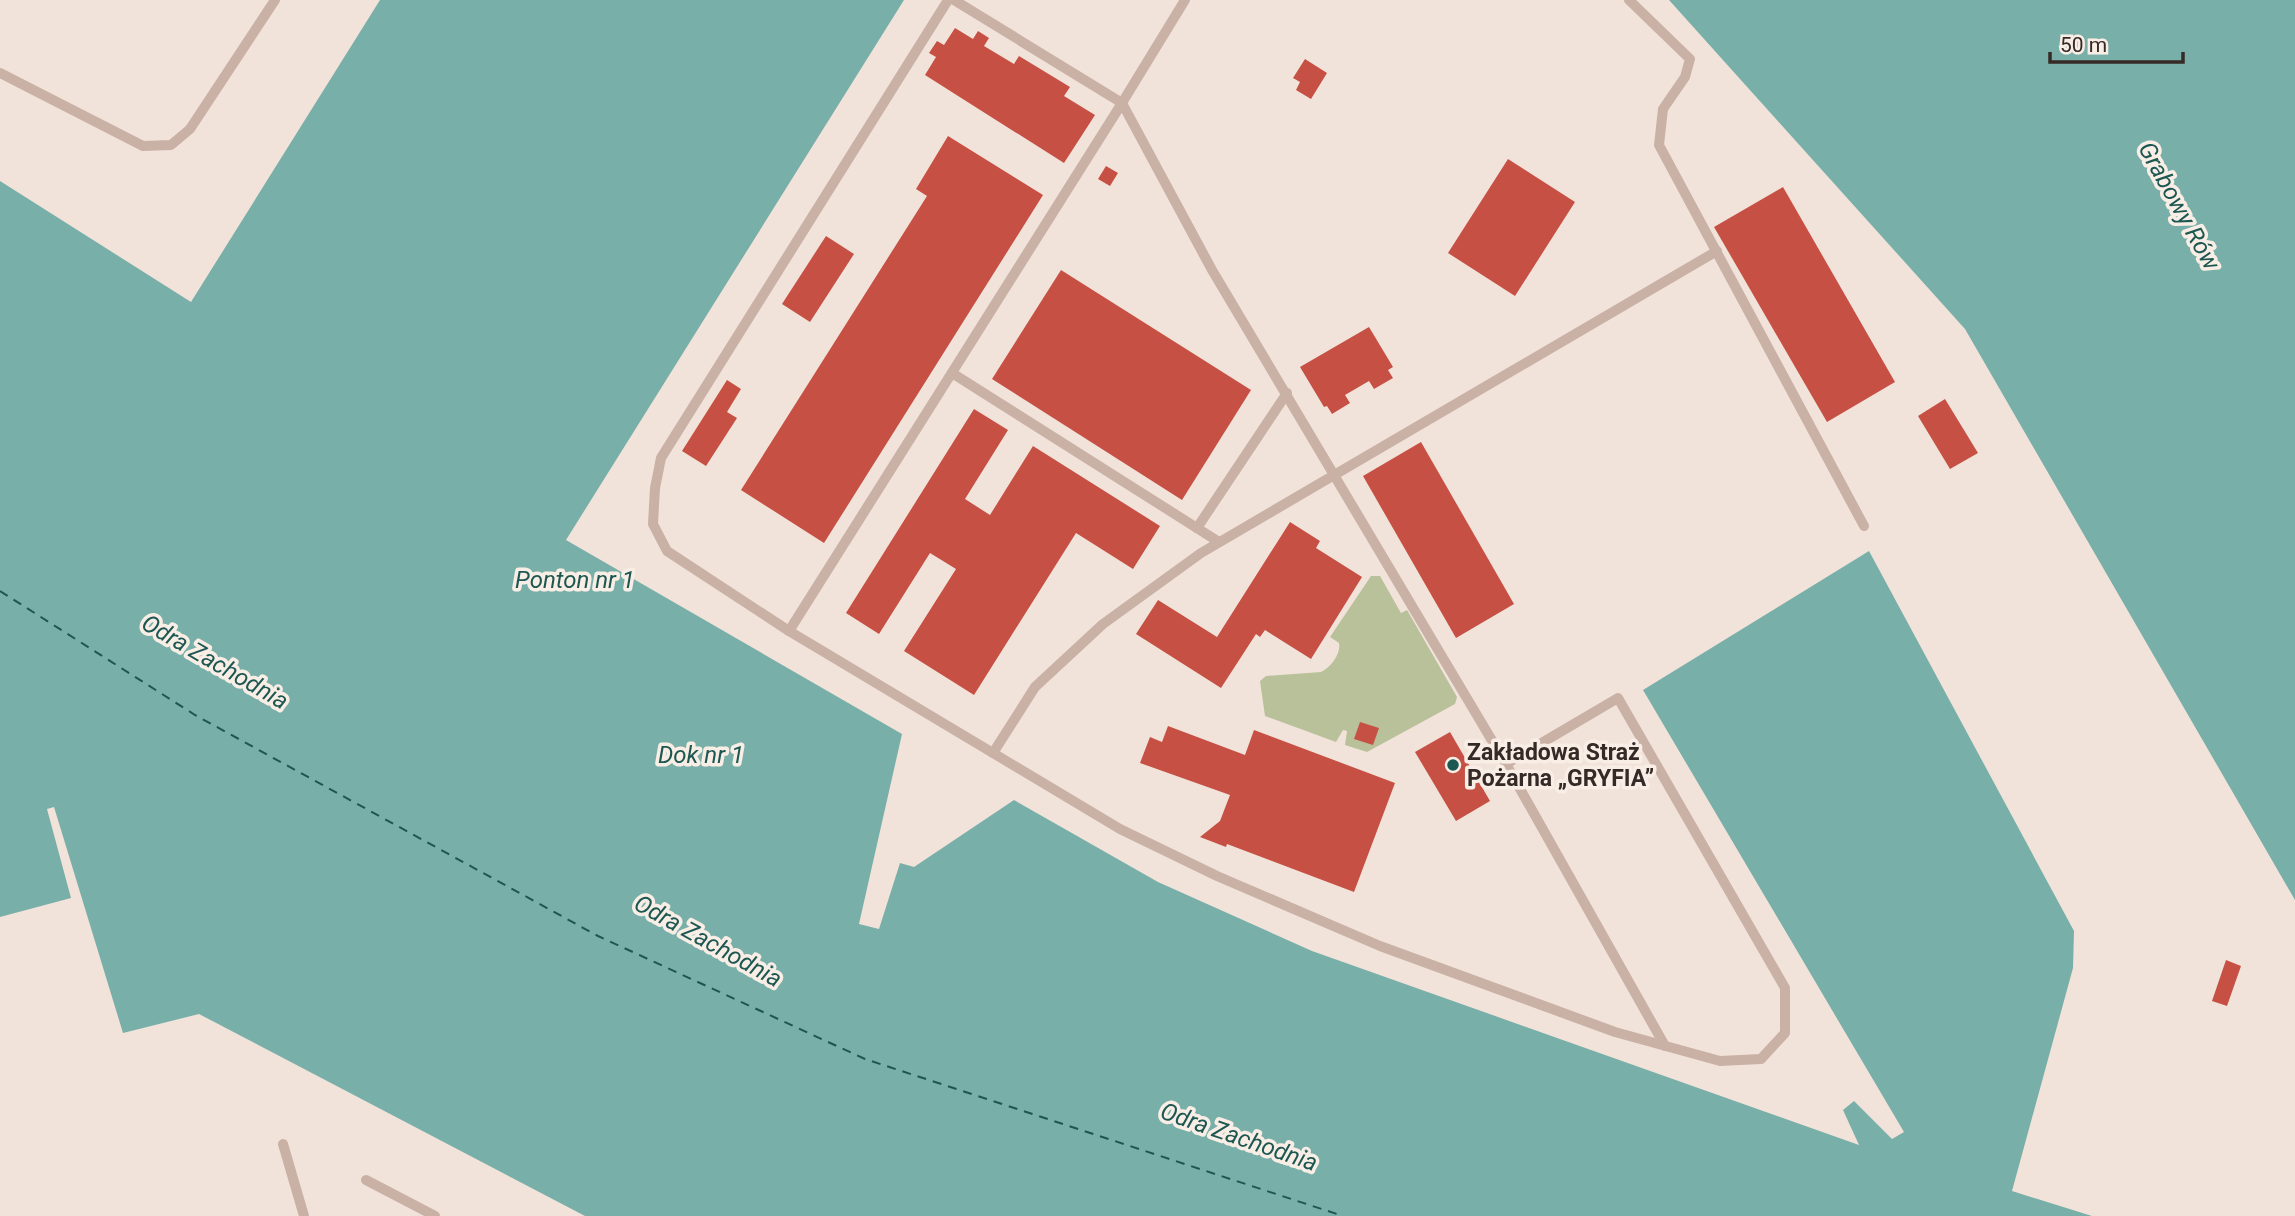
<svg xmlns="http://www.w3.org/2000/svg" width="2295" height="1216" font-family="Roboto,sans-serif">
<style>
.green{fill:#b9c19a}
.water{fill:#79afa9}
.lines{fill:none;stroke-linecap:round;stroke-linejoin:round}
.ferry{stroke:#1d5752;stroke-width:2;stroke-dasharray:9 7;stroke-linecap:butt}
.building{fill:#c65044}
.lane{stroke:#cab1a6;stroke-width:10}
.poi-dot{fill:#1d5752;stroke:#f9eee6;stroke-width:2.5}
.labels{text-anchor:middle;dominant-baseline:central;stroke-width:7;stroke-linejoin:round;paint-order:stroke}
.poi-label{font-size:23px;font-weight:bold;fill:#362a27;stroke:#f9eee6;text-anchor:start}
.water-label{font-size:24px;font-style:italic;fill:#1d5752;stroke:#f9eee6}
</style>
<rect width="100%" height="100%" fill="#f2e3da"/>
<path class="green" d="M1371,576H1380L1401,613L1407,610L1457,697L1455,704L1367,752L1345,745L1347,731L1343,730L1336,742L1265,716L1260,681L1266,676L1321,672C1331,667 1341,654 1339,643L1330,637Z"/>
<g class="water">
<path d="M380,0H904L566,540L902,734L859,924L879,929L900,863L914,867L1014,800L1158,882L1312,951L1859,1145L1843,1110L1854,1101L1892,1139L1904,1132L1643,690L1869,551L2074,931L2073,968L2012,1191L2092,1216H585L199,1014L123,1033L54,807L47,809L71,898L0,917V181L191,302Z"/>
<path d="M1669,0H2295V900L1965,329Z"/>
</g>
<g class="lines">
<path class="ferry" d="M0,591L195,715L598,936L865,1059L1343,1216"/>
</g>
<g class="building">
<path d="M955,28L973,39L978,31L989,38L984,46L1014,64L1019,56L1070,87L1064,96L1095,115L1064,163L925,75L936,57L929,53L937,41L944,45Z"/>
<path d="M1305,59L1327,73L1311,99L1296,90L1300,82L1293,78Z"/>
<path d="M948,136L1043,195L824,543L741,490L927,196L916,189Z"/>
<path d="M1508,159L1575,202L1515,296L1448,253Z"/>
<path d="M1106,166L1118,173L1110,186L1098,179Z"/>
<path d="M1783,187L1895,382L1827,422L1714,227Z"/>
<path d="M826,236L854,254L810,322L782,304Z"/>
<path d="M1061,270L1251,390L1182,500L992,379Z"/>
<path d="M1369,327L1393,367L1388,370L1393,378L1374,389L1369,381L1345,395L1350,403L1332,414L1327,406L1324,407L1300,367Z"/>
<path d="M727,380L741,389L727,412L737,418L706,466L682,451Z"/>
<path d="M1945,399L1978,453L1950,469L1918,416Z"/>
<path d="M974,409L1008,430L965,499L990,515L1033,446L1160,526L1133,569L1076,533L974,695L904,651L956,569L930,553L879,634L846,613Z"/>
<path d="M1421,442L1514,604L1456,638L1363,476Z"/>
<path d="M1290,522L1320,541L1316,548L1362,577L1311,659L1265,630L1260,637L1256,634L1221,688L1136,634L1158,600L1217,637Z"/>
<path d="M1360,722L1379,728L1373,745L1354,739Z"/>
<path d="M1168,726L1245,755L1254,730L1395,783L1354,892L1227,844L1226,847L1200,837L1220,821L1230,795L1140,763L1150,737L1162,742Z"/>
<path d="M1450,732L1490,801L1456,821L1415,752Z"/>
<path d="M2226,960L2241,966L2227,1006L2212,1001Z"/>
</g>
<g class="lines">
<g class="lane">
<path d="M948,0L661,458L655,488L653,524L667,551L789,631L993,753"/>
<path d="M954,0L1122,103L1185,0"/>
<path d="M1629,0L1690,59L1685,77L1663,109L1659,145L1864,526"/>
<path d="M0,73L143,146L171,145L190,129L275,0"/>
<path d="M952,373L1219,542"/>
<path d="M1197,528L1287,393"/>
<path d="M789,631L1122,103L1212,270L1506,764L1665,1046"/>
<path d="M1506,764L1618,698L1785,988V1033L1761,1059L1720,1061L1615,1032L1380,946L1217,876L1120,829L993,753L1035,687L1103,624L1201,553L1717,251"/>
<path d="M283,1144L304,1216"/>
<path d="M366,1180L435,1216"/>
</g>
</g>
<circle class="poi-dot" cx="1453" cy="765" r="7"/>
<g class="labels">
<g class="poi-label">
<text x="1467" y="752">Zakładowa Straż<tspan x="1467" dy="26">Pożarna „GRYFIA”</tspan></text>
</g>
<g class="water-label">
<text transform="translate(2179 206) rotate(61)">Grabowy Rów</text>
<text x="575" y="580">Ponton nr 1</text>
<text transform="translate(215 662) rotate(30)">Odra Zachodnia</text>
<text x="701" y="755">Dok nr 1</text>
<text transform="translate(708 941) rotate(29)">Odra Zachodnia</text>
<text transform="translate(1239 1137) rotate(19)">Odra Zachodnia</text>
</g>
</g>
<path d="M2050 52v10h133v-10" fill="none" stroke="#362a27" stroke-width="3.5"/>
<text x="2060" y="52" font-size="21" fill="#362a27" stroke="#f9eee6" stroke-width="5" paint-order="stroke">50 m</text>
</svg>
